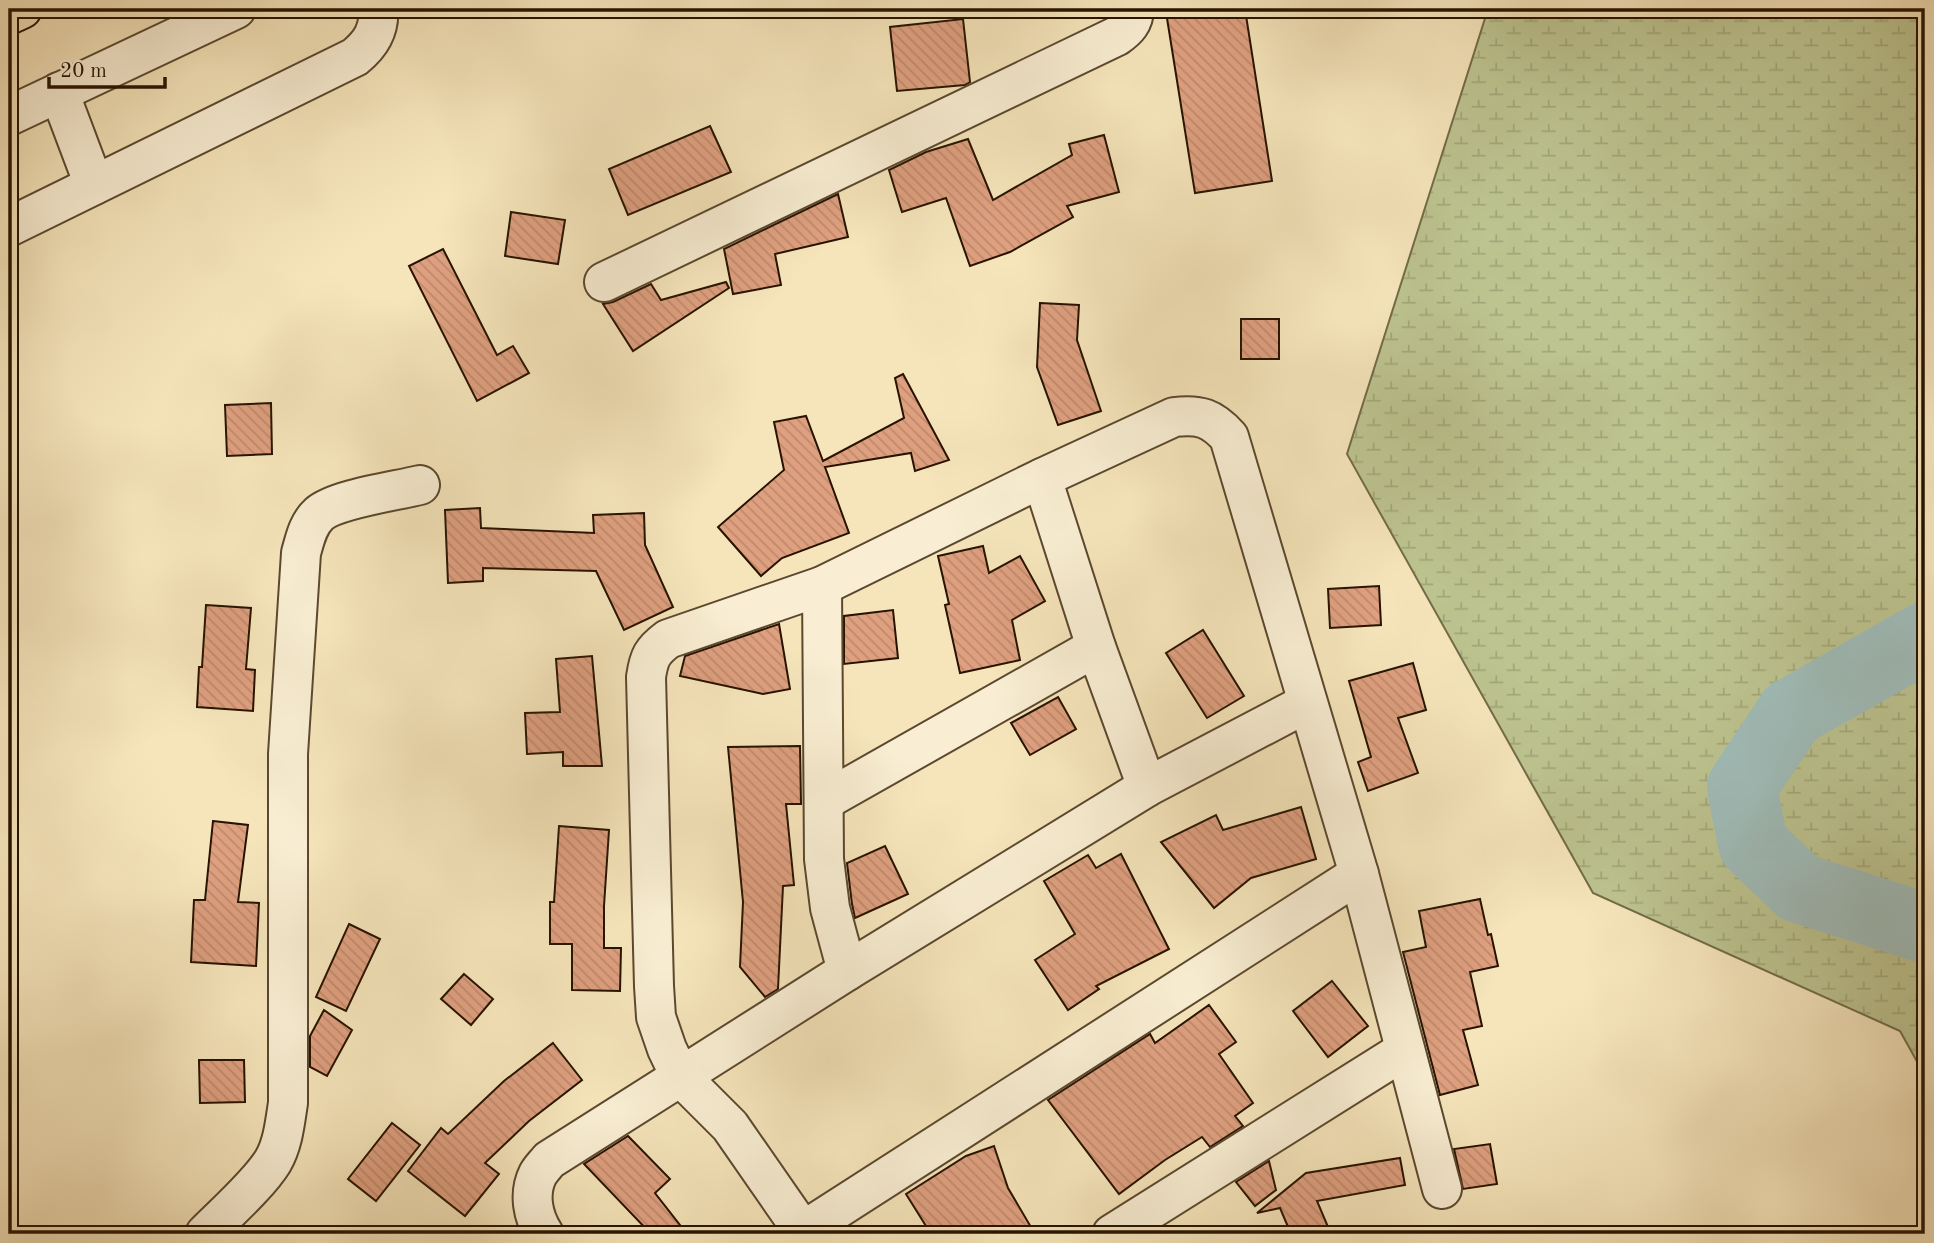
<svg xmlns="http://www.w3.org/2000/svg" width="1934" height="1243" font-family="'Old Standard TT',serif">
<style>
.wetland{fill:url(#wetland-marsh);stroke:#726c48;stroke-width:2}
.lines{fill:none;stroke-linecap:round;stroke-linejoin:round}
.river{stroke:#a0bdba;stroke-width:70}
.building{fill:url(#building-back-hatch);stroke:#271300;stroke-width:2}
.minor-casing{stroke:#5b482f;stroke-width:42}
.major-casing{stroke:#271300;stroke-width:42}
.minor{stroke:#f9eed3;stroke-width:38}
.major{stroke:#f6e5bb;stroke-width:38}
</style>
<defs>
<pattern id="wetland-marsh" width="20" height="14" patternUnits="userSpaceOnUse" patternTransform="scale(1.75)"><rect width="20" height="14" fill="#bdc490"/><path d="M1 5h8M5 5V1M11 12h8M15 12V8" fill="none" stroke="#a2a87a"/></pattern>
<pattern id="building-back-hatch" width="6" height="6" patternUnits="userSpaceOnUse" patternTransform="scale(1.75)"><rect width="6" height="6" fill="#dfa080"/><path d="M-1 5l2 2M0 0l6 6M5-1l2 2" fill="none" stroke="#bf896d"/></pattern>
</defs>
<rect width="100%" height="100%" fill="#f6e5bb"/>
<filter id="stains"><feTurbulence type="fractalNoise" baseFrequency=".00286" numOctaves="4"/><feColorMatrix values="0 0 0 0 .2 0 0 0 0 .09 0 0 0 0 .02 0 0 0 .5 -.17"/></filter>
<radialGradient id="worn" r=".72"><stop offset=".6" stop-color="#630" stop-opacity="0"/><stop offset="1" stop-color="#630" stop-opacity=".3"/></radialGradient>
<path class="wetland" d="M1488,9H1925V1076L1900,1031L1593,893L1347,454Z"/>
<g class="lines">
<path class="river" d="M1925,637L1791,713L1742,787L1753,844L1799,888L1925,928"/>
</g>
<g class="building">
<path d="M1185,9H1245L1272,181L1195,193L1166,12Z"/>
<path d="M963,19L970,82L965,85L897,91L890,27Z"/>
<path d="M710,126L731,172L628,215L609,169Z"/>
<path d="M1104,135L1119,192L1067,206L1073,217L1010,252L970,266L946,198L902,212L889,170L926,152L968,139L993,200L1072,155L1069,144Z"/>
<path d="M838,194L848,237L775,254L781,285L733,294L724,249Z"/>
<path d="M511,212L565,220L558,264L505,256Z"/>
<path d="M443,249L497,355L513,346L529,373L477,401L409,266Z"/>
<path d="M726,282L729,288L633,351L603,304L613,302L651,284L661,300Z"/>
<path d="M1040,303L1079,305L1077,340L1101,411L1058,425L1037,367Z"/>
<rect x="1241" y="319" width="38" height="40"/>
<path d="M903,374L949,460L915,471L911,453L825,467L849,533L782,558L761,576L718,527L784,470L774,422L806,416L823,461L904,418L895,378Z"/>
<path d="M271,403L272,454L227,456L225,405Z"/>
<path d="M480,508L481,528L594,533L593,515L644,513L645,545L673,607L624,630L596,571L483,568V581L448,583L445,510Z"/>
<path d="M983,546L989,573L1020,556L1045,601L1012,620L1020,660L960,673L945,605L949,604L938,556Z"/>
<path d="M1379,586L1381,625L1330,628L1328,589Z"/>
<path d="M206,605L251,608L246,669L255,670L253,711L197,707L199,667H202Z"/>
<path d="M893,610L898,658L844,664V616Z"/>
<path d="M779,624L790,689L763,694L680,676L685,656Z"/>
<path d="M1203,630L1244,696L1207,718L1166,653Z"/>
<path d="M592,656L602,766H563V752L527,754L525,713L560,712L556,659Z"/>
<path d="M1413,663L1426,710L1398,718L1418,773L1368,791L1358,762L1371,757L1349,681Z"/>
<path d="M1058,697L1076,729L1030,755L1011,723Z"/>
<path d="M800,746L801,804H786L794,885L783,886L778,989L765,997L740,967L743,902L728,747Z"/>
<path d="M1301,807L1316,859L1251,878L1214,908L1161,842L1216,815L1223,830Z"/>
<path d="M213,821L248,825L238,902L259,903L256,966L191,962L194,900H205Z"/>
<path d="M559,826L609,830L604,906V948H621L620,991L572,990V944H550V902H554Z"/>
<path d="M885,846L908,894L855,918L852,904L847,863Z"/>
<path d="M1121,854L1169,949L1096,986L1099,989L1068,1010L1035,960L1075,934L1044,881L1088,855L1096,868Z"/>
<path d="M1480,899L1488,935L1491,934L1498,966L1470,972L1482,1026L1463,1030L1478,1085L1440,1095L1403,952L1426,947L1419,911Z"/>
<path d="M349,924L380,939L346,1011L316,997Z"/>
<path d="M464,974L493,999L471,1025L441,999Z"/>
<path d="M1332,981L1368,1026L1328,1057L1293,1011Z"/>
<path d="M1209,1005L1236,1042L1219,1054L1253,1103L1235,1116L1243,1126L1210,1147L1202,1137L1165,1160L1119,1194L1048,1100L1150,1034L1155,1043Z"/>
<path d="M324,1010L352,1030L327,1076L310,1067V1036Z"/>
<path d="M553,1043L582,1080L529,1121L485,1163L499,1174L465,1216L408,1171L441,1128L448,1134L504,1081Z"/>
<path d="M199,1060H244L245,1102L200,1103Z"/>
<path d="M392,1123L420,1145L376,1201L348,1179Z"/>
<path d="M628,1136L670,1179L655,1193L687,1234H651L584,1164Z"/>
<path d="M1490,1144L1497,1184L1463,1189L1454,1149Z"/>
<path d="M994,1146L1008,1188L1035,1234H931L906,1194L966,1156Z"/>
<path d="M1400,1158L1405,1185L1317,1201L1331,1234H1291L1280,1208L1257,1213L1306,1173Z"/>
<path d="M1269,1161L1276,1190L1255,1206L1236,1182Z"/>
</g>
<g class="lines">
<g class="minor-casing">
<g id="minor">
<path d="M59,92L94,185"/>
<path d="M9,116L236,9"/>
<path d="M9,227L355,57C371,44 380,30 378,9"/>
<path d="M604,282L1117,36C1127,29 1134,22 1134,9"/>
<path d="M1042,478L1096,647L1147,787"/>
<path d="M822,586L824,859L830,908L847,971"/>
<path d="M824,801L1096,647"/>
<path d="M803,1231L1359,874"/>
<path d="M205,1234C225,1214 259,1184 273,1161C283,1144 285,1122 288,1103V754L301,553C305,539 308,524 319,514C336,499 396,491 420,485"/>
<path d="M544,1234C533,1217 528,1194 538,1174C541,1169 545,1165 549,1160L847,971L1147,787L1307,703"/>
<path d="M805,1234L730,1126L680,1076L667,1049L656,1017L654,986L646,677C649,657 652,651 668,639L822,586L1042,478L1174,417C1200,414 1212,418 1229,437L1359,874L1442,1189"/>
<path d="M1112,1234L1405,1050"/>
</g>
</g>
<g class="major-casing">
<path id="major" d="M9,15L22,9"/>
</g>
<use href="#minor" class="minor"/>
<use href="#major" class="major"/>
</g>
<rect width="1934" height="1243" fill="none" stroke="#f6e5bb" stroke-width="35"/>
<rect x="10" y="10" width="1913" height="1222" fill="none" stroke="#271300" stroke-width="3.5"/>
<rect x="18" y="18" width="1899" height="1208" fill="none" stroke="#271300" stroke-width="2"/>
<path d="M49 77v10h116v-10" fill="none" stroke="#271300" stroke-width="3.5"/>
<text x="60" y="77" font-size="21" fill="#271300" stroke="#f9eed3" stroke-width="5" paint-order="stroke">20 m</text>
<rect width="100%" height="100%" filter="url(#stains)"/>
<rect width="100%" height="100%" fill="url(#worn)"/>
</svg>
